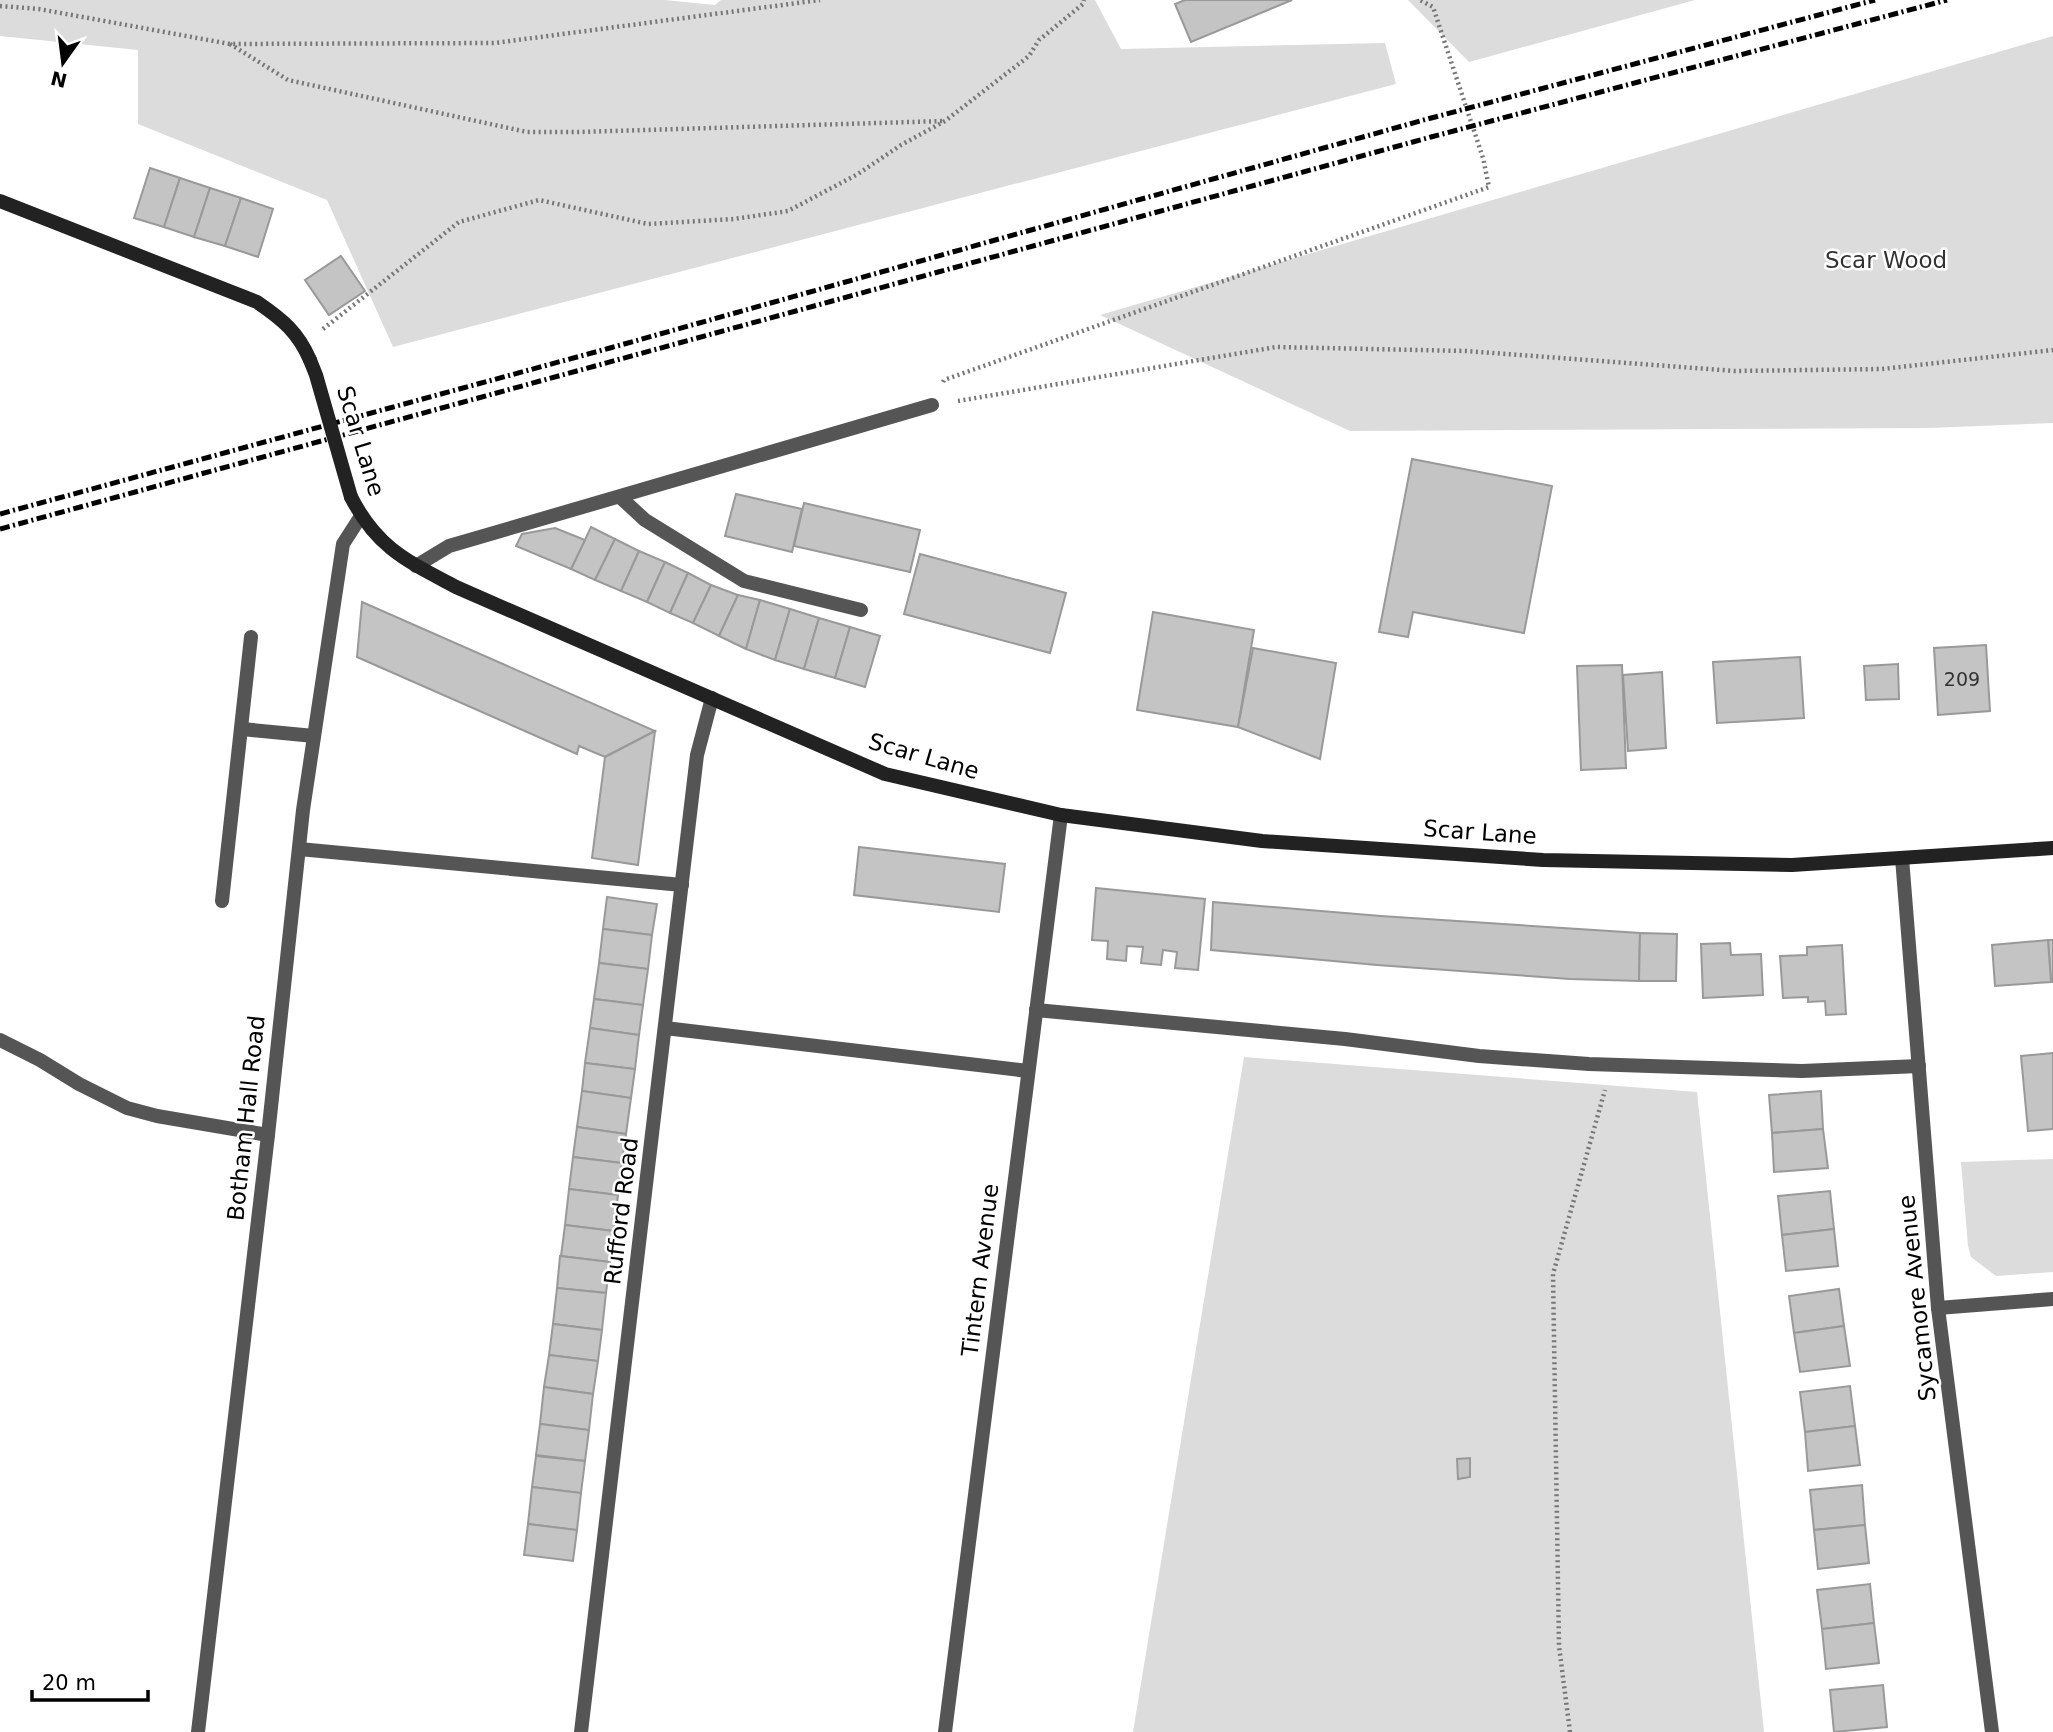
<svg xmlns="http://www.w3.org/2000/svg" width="2053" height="1732" font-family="'DejaVu Sans',sans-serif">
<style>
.green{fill:#dcdcdc}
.building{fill:#c4c4c4;stroke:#999;stroke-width:2}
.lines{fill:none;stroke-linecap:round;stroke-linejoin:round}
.path{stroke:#777;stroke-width:4.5;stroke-dasharray:2 3.5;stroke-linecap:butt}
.service{stroke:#555;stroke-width:14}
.minor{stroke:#555;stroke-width:14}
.tertiary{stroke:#555;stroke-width:14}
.secondary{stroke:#222;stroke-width:14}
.rail{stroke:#000;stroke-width:5;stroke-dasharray:10 3.5 2 3.5;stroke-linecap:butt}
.secondary-bridge{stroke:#222;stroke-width:14}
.labels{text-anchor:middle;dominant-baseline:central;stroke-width:5;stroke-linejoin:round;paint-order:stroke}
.number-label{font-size:19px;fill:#313131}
.park-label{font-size:23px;fill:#333;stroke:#fff}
.street-label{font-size:23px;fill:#000;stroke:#fff}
</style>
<rect width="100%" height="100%" fill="#fff"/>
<g class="green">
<path d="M0,0H665L715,5L721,0H1095L1121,49L1385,43L1396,84L393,347L327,200L138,124V50L0,36Z"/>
<path d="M1408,0H1695L1469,62Z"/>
<path d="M2053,36V423L1930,428L1350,431L1100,315Z"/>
<path d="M1244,1057L1697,1092L1764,1732H1133Z"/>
<path d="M2053,1159V1272L1996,1276L1971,1257L1968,1246L1961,1162Z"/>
</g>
<g class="building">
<path d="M1185,0H1292L1191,42L1175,4Z"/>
<path d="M150,168L180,178L164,227L134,218Z"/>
<path d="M180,178L210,188L194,237L164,227Z"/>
<path d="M210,188L241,198L225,246L194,237Z"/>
<path d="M241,198L273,209L258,257L225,246Z"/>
<path d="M341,256L365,291L329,315L305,280Z"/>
<path d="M1412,459L1552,486L1524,633L1413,612L1408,637L1379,632Z"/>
<path d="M736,494L802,509L792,552L725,536Z"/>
<path d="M804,503L920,530L910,572L794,546Z"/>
<path d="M591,527L615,539L595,580L571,569Z"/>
<path d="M555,528L585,540L571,569L516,546L522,534Z"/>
<path d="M615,539L639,551L621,591L595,580Z"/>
<path d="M639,551L665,562L647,602L621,591Z"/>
<path d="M920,554L1066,593L1050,653L904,614Z"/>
<path d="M665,562L688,573L670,613L647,602Z"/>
<path d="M688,573L711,585L693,623L670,613Z"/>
<path d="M711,585L738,595L719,636L693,623Z"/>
<path d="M738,595L760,600L746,649L719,636Z"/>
<path d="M760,600L790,609L775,660L746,649Z"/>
<path d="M362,602L655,731L605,757L579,746L577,754L357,657Z"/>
<path d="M790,609L819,618L804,669L775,660Z"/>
<path d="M1153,612L1254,630L1238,727L1137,710Z"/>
<path d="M819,618L850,627L835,678L804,669Z"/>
<path d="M850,627L880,636L865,687L835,678Z"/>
<path d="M1986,645L1990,711L1938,715L1934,648Z"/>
<path d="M1253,648L1336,663L1320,759L1238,727Z"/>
<path d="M1800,657L1804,718L1717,723L1713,662Z"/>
<path d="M1898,664L1899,699L1866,700L1864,666Z"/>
<path d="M1622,665L1626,768L1581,770L1577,666Z"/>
<path d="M1662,672L1666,748L1628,751L1623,675Z"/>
<path d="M655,731L638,865L592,858L605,757Z"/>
<path d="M859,847L1005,864L999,912L854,895Z"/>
<path d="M1096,888L1205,899L1198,970L1175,968L1177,952L1163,950L1161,965L1141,963L1143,947L1127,946L1126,961L1107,959L1108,941L1092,940Z"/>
<path d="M607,897L657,904L652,935L603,929Z"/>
<path d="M1213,902L1381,916L1640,933L1639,981L1570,979L1377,965L1211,950Z"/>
<path d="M603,929L652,935L648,969L599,963Z"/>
<path d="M1640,933L1677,934L1676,981H1639Z"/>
<path d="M2048,940H2053V982H2051Z"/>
<path d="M2048,940L2051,982L1995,986L1992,945Z"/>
<path d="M1730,943L1731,955L1761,954L1763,995L1703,998L1701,944Z"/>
<path d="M1842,945L1846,1014L1826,1015L1825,1001L1808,1002V997L1783,998L1780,956L1807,955V947Z"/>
<path d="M599,963L648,969L643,1005L594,999Z"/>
<path d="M594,999L643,1005L639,1035L590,1028Z"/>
<path d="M590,1028L639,1035L635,1069L585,1063Z"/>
<path d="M2053,1053V1129L2028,1131L2021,1056Z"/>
<path d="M585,1063L635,1069L631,1098L582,1091Z"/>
<path d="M582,1091L631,1098L626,1134L577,1127Z"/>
<path d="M1821,1091L1823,1129L1772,1133L1769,1095Z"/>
<path d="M577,1127L626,1134L622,1163L573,1157Z"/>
<path d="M1823,1129L1828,1168L1774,1172L1772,1133Z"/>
<path d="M573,1157L622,1163L618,1195L569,1189Z"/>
<path d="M569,1189L618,1195L614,1231L565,1225Z"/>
<path d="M1830,1191L1834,1229L1782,1235L1778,1196Z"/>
<path d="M565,1225L614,1231L610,1262L561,1256Z"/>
<path d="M1834,1229L1838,1266L1786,1271L1782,1235Z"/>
<path d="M560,1256L610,1262L606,1293L557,1288Z"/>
<path d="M557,1288L606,1293L602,1330L553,1324Z"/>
<path d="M1839,1289L1844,1326L1794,1333L1789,1296Z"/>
<path d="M553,1324L602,1330L598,1361L549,1355Z"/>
<path d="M1844,1326L1850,1366L1800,1372L1794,1333Z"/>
<path d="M549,1355L598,1361L593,1394L544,1387Z"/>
<path d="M1850,1386L1855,1426L1805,1432L1800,1392Z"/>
<path d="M544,1387L593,1394L589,1430L540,1424Z"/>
<path d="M540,1424L589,1430L585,1461L536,1455Z"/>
<path d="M1855,1426L1860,1465L1808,1471L1805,1432Z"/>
<path d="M536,1456L585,1461L581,1493L532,1487Z"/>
<path d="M1470,1458V1477L1458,1479L1457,1459Z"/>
<path d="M1862,1485L1865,1525L1814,1530L1810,1490Z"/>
<path d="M532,1487L581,1493L577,1530L528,1524Z"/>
<path d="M528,1524L577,1530L573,1561L524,1555Z"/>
<path d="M1865,1525L1869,1563L1818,1569L1814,1530Z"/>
<path d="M1870,1584L1874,1623L1822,1629L1817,1590Z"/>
<path d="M1874,1623L1879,1663L1826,1669L1822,1629Z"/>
<path d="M1883,1685L1887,1727L1834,1732L1830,1690Z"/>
</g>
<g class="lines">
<g class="path">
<path d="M0,6L39,9L230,44L495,43L820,0"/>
<path d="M230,44L288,80L527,132H579L944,121"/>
<path d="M323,329L459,222L539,200L648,224L734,219L788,211L858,174L901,145L945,121L1029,56L1039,40L1083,4L1084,0"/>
<path d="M943,382L944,380L1489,187L1483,158L1433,7L1420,0"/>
<path d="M958,401L1276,347L1466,351L1735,371L1882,369L2053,350"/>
<path d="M1570,1732L1559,1646L1553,1274L1605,1090"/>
</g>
<g class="service">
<path d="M242,729L314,736"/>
<path d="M299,849L682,885"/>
<path d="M222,901L251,637"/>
<path d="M1036,1010L1345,1039L1479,1056L1589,1064L1802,1071L1919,1066"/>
<path d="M665,1028L1028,1071"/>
</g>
<g class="minor">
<path d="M620,497L645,520L744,581L861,610"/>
<path d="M416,566L449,546L932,405"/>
<path d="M0,1040L40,1060L79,1084L127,1108L157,1116L268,1135"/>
<path d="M1938,1308L2053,1299"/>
<path d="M198,1732L268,1135L303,810L343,544L361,516"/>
<path d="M581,1732L697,755L712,698"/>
<path d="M945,1732L1061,815"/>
</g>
<path class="tertiary" d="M1902,858L1938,1308L1992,1732"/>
<g class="secondary">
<path d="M0,201L257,302C282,319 298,332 310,360"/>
<path d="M351,497C377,548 407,561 456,587L885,774L1061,815L1262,841L1543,860L1792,865L2053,848"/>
</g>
<g class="rail">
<path d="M0,514L610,348L1420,121L1875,0"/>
<path d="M0,529L1431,137L1947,0"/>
</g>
<path class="secondary-bridge" d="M310,360L316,375L351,497"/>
</g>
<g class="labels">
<g class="number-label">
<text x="1962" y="679">209</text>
</g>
<g class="park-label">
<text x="1886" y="260">Scar Wood</text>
</g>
<g class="street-label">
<text transform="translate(361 441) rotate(73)">Scar Lane</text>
<text transform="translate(924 756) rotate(16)">Scar Lane</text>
<text transform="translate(1480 832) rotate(4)">Scar Lane</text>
<text transform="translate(246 1118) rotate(-84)">Botham Hall Road</text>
<text transform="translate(621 1211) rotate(-83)">Rufford Road</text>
<text transform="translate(980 1270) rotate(-83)">Tintern Avenue</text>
<text transform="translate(1917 1298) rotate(-96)">Sycamore Avenue</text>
</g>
</g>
<g transform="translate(63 63) rotate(194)" stroke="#ffffff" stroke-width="5" paint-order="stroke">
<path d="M0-5L12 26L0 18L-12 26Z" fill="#000000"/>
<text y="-10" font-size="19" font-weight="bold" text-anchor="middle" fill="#000000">N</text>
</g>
<path d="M32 1690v10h116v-10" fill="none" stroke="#000000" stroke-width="3.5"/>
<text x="42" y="1690" font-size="21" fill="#000000" stroke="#ffffff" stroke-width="5" paint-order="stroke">20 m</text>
</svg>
